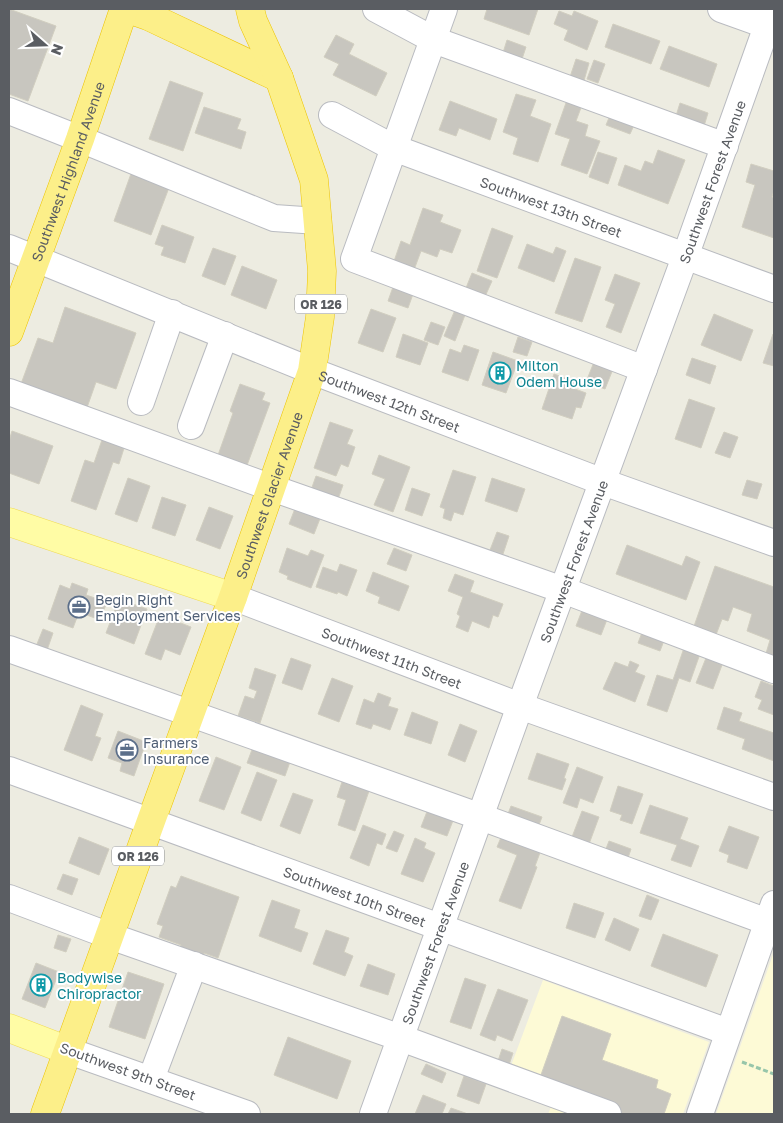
<svg xmlns="http://www.w3.org/2000/svg" width="783" height="1123" font-family="'Golos Text',sans-serif">
<style>
.commercial{fill:#fdfad6}
.building{fill:#c8c6bf;stroke:#d1cec0}
.lines{fill:none;stroke-linecap:round;stroke-linejoin:round}
.minor-casing{stroke:#b9bbc0;stroke-width:28}
.major-casing{stroke:#f0db57;stroke-width:29}
.highway-casing{stroke:#edc401;stroke-width:29}
.path{stroke:#97c6aa;stroke-width:3;stroke-dasharray:5 2.5;stroke-linecap:butt}
.minor{stroke:#fff;stroke-width:26}
.major{stroke:#fffca5;stroke-width:28}
.highway{stroke:#fcef89;stroke-width:28}
.labels{text-anchor:middle;dominant-baseline:central;stroke-width:4;stroke-linejoin:round;paint-order:stroke}
.shield{fill:#fff;stroke:#8c8e91;stroke-width:1}
.shield-label{font-size:12px;font-weight:bold;fill:#5a5d62}
.street-label{font-size:14px;fill:#5a5d62;stroke:#fff}
.culture-label{font-size:14px;fill:#0d838f;stroke:#fff;text-anchor:start}
.service-label{font-size:14px;fill:#4e5e75;stroke:#fff;text-anchor:start}
</style>
<rect width="100%" height="100%" fill="#edece1"/>
<g class="commercial">
<path d="M774,952V1114H716Z"/>
<path d="M543,980L709,1042L683,1114H548L551,1107L503,1087Z"/>
</g>
<g class="building">
<path d="M9,9L56,26L28,101L9,94Z"/>
<path d="M487,9H538L529,35L484,19Z"/>
<path d="M559,11L572,16L574,11L598,21L587,50L564,40L568,30L554,24Z"/>
<path d="M613,24L660,41L651,64L605,47Z"/>
<path d="M336,35L354,44L349,54L387,73L376,96L333,75L339,64L324,57Z"/>
<path d="M507,40L526,47L521,62L502,56Z"/>
<path d="M669,46L717,64L709,87L660,69Z"/>
<path d="M576,59L589,63L583,84L569,80Z"/>
<path d="M594,60L605,64L598,83L587,79Z"/>
<path d="M170,81L203,93L183,151L149,139Z"/>
<path d="M516,94L536,100L530,116L551,124L538,162L513,154L518,138L503,132Z"/>
<path d="M567,100L582,105L576,121L588,125L585,136L600,141L587,174L561,165L570,139L555,134Z"/>
<path d="M450,101L497,119L490,140L459,128L456,136L439,130Z"/>
<path d="M680,103L708,113L704,126L676,116Z"/>
<path d="M204,107L241,119L237,129L246,132L241,149L195,133Z"/>
<path d="M611,113L635,123L630,134L606,125Z"/>
<path d="M658,150L685,160L668,204L618,185L625,165L641,171L645,161L653,164Z"/>
<path d="M598,152L617,158L608,184L589,177Z"/>
<path d="M751,164L774,171V190L772,197L774,198V238L742,227L755,185L746,182Z"/>
<path d="M132,171L170,185L151,235L114,221Z"/>
<path d="M423,208L443,215L440,222L461,230L452,253L440,249L437,257L421,251L411,278L391,270L401,241L410,245Z"/>
<path d="M162,225L194,237L185,263L161,255L164,247L155,244Z"/>
<path d="M492,228L513,236L497,278L477,271Z"/>
<path d="M527,244L553,254L556,247L566,251L554,282L518,268Z"/>
<path d="M213,248L236,256L225,285L202,276Z"/>
<path d="M575,258L601,267L582,322L555,313Z"/>
<path d="M242,266L277,280L266,309L231,295Z"/>
<path d="M472,273L492,281L483,301L464,293Z"/>
<path d="M615,274L640,283L621,333L606,327L615,304L605,300Z"/>
<path d="M393,287L413,294L408,308L388,301Z"/>
<path d="M65,307L136,333L116,389L96,382L84,416L18,392L38,338L53,343Z"/>
<path d="M371,309L396,318L383,352L358,343Z"/>
<path d="M455,310L465,315L455,341L444,336Z"/>
<path d="M714,314L753,330L741,361L701,345Z"/>
<path d="M431,322L445,327L438,345L424,340Z"/>
<path d="M403,334L428,343L420,365L396,357Z"/>
<path d="M773,334L774,335V366L763,363Z"/>
<path d="M518,337L532,342L527,356L513,352Z"/>
<path d="M464,345L479,350L468,381L442,372L450,349L461,353Z"/>
<path d="M493,352L518,361L506,393L482,385Z"/>
<path d="M692,358L716,366L710,384L686,375Z"/>
<path d="M594,362L613,369L605,389L586,382Z"/>
<path d="M554,374L577,382L575,389L586,393L581,408L576,407L572,419L542,409Z"/>
<path d="M240,384L265,393L262,400L270,403L246,468L217,458L233,413L230,411Z"/>
<path d="M689,399L715,408L701,448L675,439Z"/>
<path d="M330,422L353,430L347,444L355,447L348,467L341,464L336,476L314,468Z"/>
<path d="M12,431L53,446L39,484L9,473V441Z"/>
<path d="M724,432L738,437L730,458L715,453Z"/>
<path d="M103,437L125,445L119,464L113,462L96,510L71,501L85,460L94,463Z"/>
<path d="M379,455L410,467L393,512L374,505L385,479L372,474Z"/>
<path d="M453,470L476,477L463,515L454,512L451,521L443,518L445,509L440,507Z"/>
<path d="M316,476L343,485L337,502L310,493Z"/>
<path d="M128,478L150,486L137,522L115,514Z"/>
<path d="M492,478L525,489L517,512L485,501Z"/>
<path d="M747,480L762,484L757,499L742,495Z"/>
<path d="M412,488L430,494L422,516L405,510Z"/>
<path d="M162,497L186,505L175,536L152,528Z"/>
<path d="M296,506L321,516L314,534L289,524Z"/>
<path d="M209,507L233,516L220,549L196,540Z"/>
<path d="M497,532L509,536L503,554L490,550Z"/>
<path d="M627,545L682,566L686,556L700,562L686,600L616,574Z"/>
<path d="M287,548L308,556L311,550L324,555L311,588L287,579L288,576L279,572Z"/>
<path d="M394,548L412,555L406,571L387,564Z"/>
<path d="M340,564L357,570L347,596L338,592L337,594L316,587L323,567L337,572Z"/>
<path d="M715,566L774,587V663L764,660L770,640L747,631L752,614L733,607L728,621L722,619L714,640L692,632Z"/>
<path d="M373,572L409,586L399,611L378,603L380,597L366,591Z"/>
<path d="M455,574L474,581L470,592L503,604L498,617L493,615L489,628L472,621L468,632L456,627L460,616L457,614L463,597L448,591Z"/>
<path d="M72,583L88,589L86,595L107,602L100,620L79,612L73,628L48,619L60,585L70,589Z"/>
<path d="M119,599L147,609L134,644L106,633Z"/>
<path d="M583,608L608,617L601,635L576,626Z"/>
<path d="M160,615L191,627L180,655L165,649L161,660L145,654Z"/>
<path d="M43,629L53,633L46,653L35,649Z"/>
<path d="M643,630L665,638L660,651L638,643Z"/>
<path d="M685,645L701,651L690,682L679,678L667,712L647,705L657,675L673,680Z"/>
<path d="M291,658L311,665L302,690L282,683Z"/>
<path d="M706,658L722,665L713,689L696,683Z"/>
<path d="M630,661L639,665L635,672L645,676L635,702L603,689L615,662L628,667Z"/>
<path d="M255,668L276,675L260,723L238,716L245,696L254,699L257,691L249,688Z"/>
<path d="M332,678L353,686L339,722L318,714Z"/>
<path d="M761,681L774,686V715L758,709L762,700L755,697Z"/>
<path d="M378,693L391,698L388,706L398,709L390,730L373,724L371,729L356,724L364,699L374,703Z"/>
<path d="M81,705L103,714L95,736L101,738L92,761L64,750Z"/>
<path d="M724,707L742,713L739,721L774,733V761L742,749L745,739L717,729Z"/>
<path d="M412,712L438,722L431,744L404,735Z"/>
<path d="M460,724L477,731L465,762L448,755Z"/>
<path d="M118,731L146,742L134,776L120,771L122,763L108,758Z"/>
<path d="M253,747L291,759L285,776L247,763Z"/>
<path d="M537,753L569,764L564,778L566,779L562,790L528,779Z"/>
<path d="M216,757L241,767L224,810L199,801Z"/>
<path d="M577,767L603,777L593,803L580,798L577,808L563,803Z"/>
<path d="M257,772L277,780L261,821L241,813Z"/>
<path d="M342,782L369,791L355,831L338,825L346,800L337,797Z"/>
<path d="M618,786L643,794L632,824L620,820L622,815L610,811Z"/>
<path d="M293,793L313,800L300,834L280,826Z"/>
<path d="M650,805L688,818L680,839L699,846L691,867L671,860L677,845L640,833Z"/>
<path d="M511,806L542,817L537,830L506,819Z"/>
<path d="M428,809L454,818L447,836L421,827Z"/>
<path d="M582,811L599,817L589,844L572,837Z"/>
<path d="M363,825L386,834L382,845L377,843L369,866L350,858Z"/>
<path d="M729,826L759,837L747,869L727,862L729,855L719,851Z"/>
<path d="M394,831L404,835L397,852L386,848Z"/>
<path d="M502,835L541,850L535,866L537,867L521,909L499,901L517,855L497,847Z"/>
<path d="M79,837L109,849L99,875L69,863Z"/>
<path d="M415,838L426,843L424,848L435,853L423,882L401,874Z"/>
<path d="M609,841L631,849L627,861L604,854Z"/>
<path d="M63,874L78,879L72,895L57,889Z"/>
<path d="M181,876L239,897L218,958L204,953L202,961L179,953L181,945L159,937L163,926L157,924L171,886L176,888Z"/>
<path d="M647,895L659,900L651,920L639,916Z"/>
<path d="M272,900L300,910L294,928L308,933L301,952L259,936Z"/>
<path d="M574,903L604,913L595,938L566,928Z"/>
<path d="M614,918L639,929L630,951L605,940Z"/>
<path d="M326,930L349,938L344,952L353,956L345,976L313,964Z"/>
<path d="M663,934L718,955L706,987L651,966Z"/>
<path d="M58,935L71,939L66,952L54,948Z"/>
<path d="M36,963L59,972L45,1008L22,999Z"/>
<path d="M368,964L395,974L388,995L360,986Z"/>
<path d="M128,972L164,984L145,1039L109,1027Z"/>
<path d="M465,978L486,985L471,1029L450,1022Z"/>
<path d="M498,989L528,1000L512,1041L497,1035L495,1041L480,1035Z"/>
<path d="M562,1016L611,1034L602,1060L658,1080L656,1088L671,1094L664,1114H608L537,1086Z"/>
<path d="M288,1037L351,1061L337,1099L274,1075Z"/>
<path d="M502,1049L513,1053L507,1071L496,1067Z"/>
<path d="M426,1064L446,1073L442,1083L421,1074Z"/>
<path d="M464,1076L486,1084L479,1104L457,1096Z"/>
<path d="M423,1095L446,1104L442,1114H415Z"/>
<path d="M451,1108L468,1114H448Z"/>
</g>
<g class="lines">
<g class="minor-casing">
<g id="minor">
<path d="M376,9L434,40L725,146"/>
<path d="M444,9L354,259L644,369"/>
<path d="M721,9L774,28"/>
<path d="M9,111L80,139L274,218L318,221"/>
<path id="s1" d="M332,115L394,148L774,289"/>
<path id="s2" d="M9,248L312,371L603,482L774,543"/>
<path d="M9,392L272,488L563,590L774,670"/>
<path d="M141,402L172,313"/>
<path d="M191,426L225,335"/>
<path id="s3" d="M233,597L520,706L774,797"/>
<path d="M9,649L481,817L768,922"/>
<path id="s4" d="M9,770L728,1032"/>
<path d="M9,898L110,936L401,1038L608,1114"/>
<path d="M69,1051L247,1114"/>
<path d="M151,1079L194,965"/>
<path id="s5" d="M373,1114L520,706L685,257L773,9"/>
<path d="M700,1114L774,904"/>
</g>
</g>
<g class="major-casing">
<g id="major">
<path d="M9,522L233,597"/>
<path d="M9,1028L69,1051"/>
</g>
</g>
<g class="highway-casing">
<g id="highway">
<path d="M128,9L148,16L279,78"/>
<path id="s6" d="M9,332L80,139L124,9"/>
<path id="s7" d="M45,1114L151,821L233,597L312,371L320,317L322,271L314,180L279,78L253,21L250,9"/>
</g>
</g>
<path class="path" d="M742,1062L774,1074"/>
<use href="#minor" class="minor"/>
<use href="#major" class="major"/>
<use href="#highway" class="highway"/>
</g>
<defs>
<g id="building-ring" transform="scale(1.125)"><circle r="9.5" fill="#fff" stroke="#0f9aa8" stroke-width="1.5"/><path d="M-4-6H4V6H1V3H-1V6H-4ZM-2.5-4.3h1.7v1.8h-1.7ZM.8-4.3h1.7v1.8H.8ZM-2.5-1h1.7V.8h-1.7ZM.8-1h1.7V.8H.8Z" fill="#0f9aa8"/></g>
<g id="office-ring" transform="scale(1.125)"><circle r="9.5" fill="#fff" stroke="#5c6f8a" stroke-width="1.5"/><path d="M-6-3h4V-5.5h4V-3h4V5H-6ZM-1-4.5V-3h2v-1.5ZM-6 0V1H6V0Z" fill="#5c6f8a"/></g>
</defs>
<g fill-rule="evenodd">
<use href="#building-ring" x="500" y="373"/>
<use href="#office-ring" x="79" y="607"/>
<use href="#office-ring" x="127" y="750"/>
<use href="#building-ring" x="41" y="985"/>
</g>
<g class="labels">
<g class="shield">
<rect x="295" y="294.5" width="52" height="19" rx="4"/>
<rect x="112" y="846.5" width="52" height="19" rx="4"/>
</g>
<g class="shield-label">
<text x="321" y="304">OR 126</text>
<text x="138" y="856">OR 126</text>
</g>
<g class="street-label">
<text stroke="none"><textPath href="#s6" startOffset="171">Southwest Highland Avenue</textPath></text>
<text stroke="none"><textPath href="#s5" startOffset="992">Southwest Forest Avenue</textPath></text>
<text stroke="none"><textPath href="#s1" startOffset="238">Southwest 13th Street</textPath></text>
<text stroke="none"><textPath href="#s2" startOffset="410">Southwest 12th Street</textPath></text>
<text stroke="none"><textPath href="#s7" startOffset="658">Southwest Glacier Avenue</textPath></text>
<text stroke="none"><textPath href="#s5" startOffset="588">Southwest Forest Avenue</textPath></text>
<text stroke="none"><textPath href="#s3" startOffset="170">Southwest 11th Street</textPath></text>
<text stroke="none"><textPath href="#s4" startOffset="368">Southwest 10th Street</textPath></text>
<text stroke="none"><textPath href="#s5" startOffset="182">Southwest Forest Avenue</textPath></text>
<text transform="translate(128 1071) rotate(20)">Southwest 9th Street</text>
</g>
<g class="culture-label">
<text x="516" y="365">Milton<tspan x="516" dy="16">Odem House</tspan></text>
<text x="57" y="977">Bodywise<tspan x="57" dy="16">Chiropractor</tspan></text>
</g>
<g class="service-label">
<text x="95" y="599">Begin Right<tspan x="95" dy="16">Employment Services</tspan></text>
<text x="143" y="742">Farmers<tspan x="143" dy="16">Insurance</tspan></text>
</g>
</g>
<rect width="783" height="1123" fill="none" stroke="#5a5d62" stroke-width="20"/>
<g transform="translate(45 45) rotate(110)" stroke="#ffffff" stroke-width="4" paint-order="stroke">
<path d="M0-4L9 19L0 12L-9 19Z" fill="#5a5d62"/>
<text y="-8" font-size="14" font-weight="bold" text-anchor="middle" fill="#5a5d62">N</text>
</g>
</svg>
